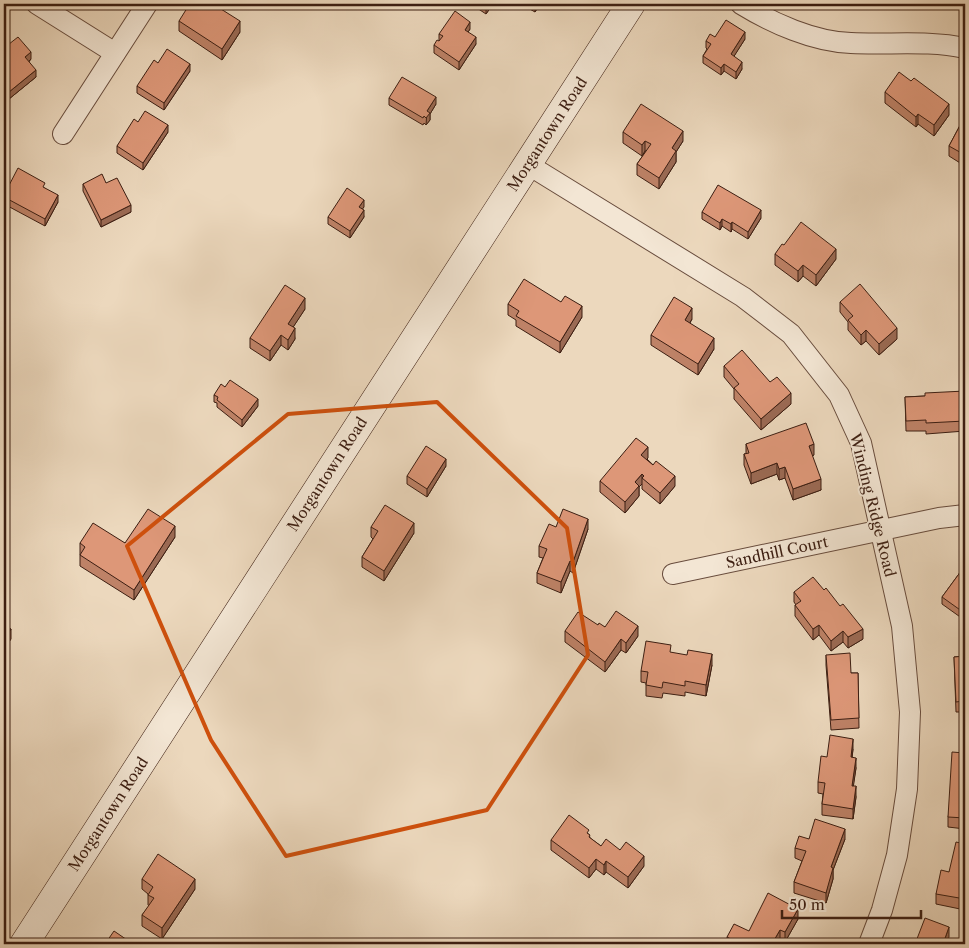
<svg xmlns="http://www.w3.org/2000/svg" width="969" height="948" font-family="'Libre Caslon Text',serif">
<style>
.lines{fill:none;stroke-linecap:round;stroke-linejoin:round}
.street-casing{stroke:#684c3d;stroke-width:22}
.secondary-casing{stroke:#3c1e12;stroke-width:29}
.street{stroke:#f3e6d4;stroke-width:20}
.secondary{stroke:#f3e6d4;stroke-width:28}
.wall{fill:#be8267;stroke:#3c1e12}
.shaded-wall{fill:#9b6a54;stroke:#3c1e12}
.building{fill:#dd9778;stroke:#3c1e12}
.marked{fill:none;stroke:#ce500d;stroke-width:4;stroke-linejoin:round}
.labels{text-anchor:middle;dominant-baseline:central;stroke-width:4;stroke-linejoin:round;paint-order:stroke}
.street-label{font-size:15px;fill:#3c1e12;stroke:#f3e6d4}
</style>
<rect width="100%" height="100%" fill="#ecd8bd"/>
<filter id="stains"><feTurbulence type="fractalNoise" baseFrequency=".004" numOctaves="4"/><feColorMatrix values="0 0 0 0 .2 0 0 0 0 .09 0 0 0 0 .02 0 0 0 .5 -.17"/></filter>
<radialGradient id="worn" r=".72"><stop offset=".6" stop-color="#630" stop-opacity="0"/><stop offset="1" stop-color="#630" stop-opacity=".3"/></radialGradient>
<g class="lines">
<g class="street-casing">
<g id="street">
<path d="M37,4L115,53"/>
<path d="M741,4C772,23 814,42 851,43C889,45 928,40 965,48"/>
<path d="M63,134L147,4"/>
<path d="M527,164L743,297L791,334L839,395L861,443L902,626L910,712L907,789L897,855L882,910L869,944"/>
<path d="M673,574L939,518L965,515"/>
</g>
</g>
<g class="secondary-casing">
<path id="secondary" d="M24,944L631,4"/>
</g>
<use href="#street" class="street"/>
<use href="#secondary" class="secondary"/>
</g>
<g class="wall">
<path d="M195,4L240,32L222,60L179,31V21L195,9Z"/>
<path d="M474,4H493L486,14L474,6Z"/>
<path d="M521,4H540L535,12Z"/>
<path d="M470,29L468,32L476,44L459,70L434,53V45L439,41V34Z"/>
<path d="M715,37L745,39L734,56L742,69L736,79L724,71L721,75L703,63V56L707,49L706,48V41Z"/>
<path d="M4,48L31,59L29,62L36,77L9,99L4,93Z"/>
<path d="M190,71L164,110L137,93V86Z"/>
<path d="M911,81L949,115L934,136L918,124L916,127L885,103V92Z"/>
<path d="M389,98L436,104L430,114V120L426,125L424,123L423,125L389,105Z"/>
<path d="M965,116V166L949,156V146Z"/>
<path d="M138,122L168,132L143,170L117,153V146Z"/>
<path d="M623,132L683,141L676,152V162L659,189L637,175V164L646,151H645L642,156L623,143Z"/>
<path d="M106,183L131,212L101,227L83,191V184Z"/>
<path d="M45,188L58,202L45,226L4,204V195Z"/>
<path d="M364,207L362,209L364,217L350,238L328,224V217Z"/>
<path d="M702,212L761,218L748,239L732,229L731,232L722,226L720,230L702,219Z"/>
<path d="M784,245L836,259L816,286L803,276L798,282L775,265V254Z"/>
<path d="M840,302L897,339L879,355L866,341L861,345L848,330V322L840,312Z"/>
<path d="M508,304L582,317L560,353L516,326V320L508,315Z"/>
<path d="M305,309L293,327L295,339L288,350L281,345L270,361L250,348V338Z"/>
<path d="M692,319L690,323L714,349L698,375L651,345V335Z"/>
<path d="M724,366L770,382L791,404L761,430L734,399V389L724,377Z"/>
<path d="M225,387L258,406L242,427L217,407V403L214,402V395Z"/>
<path d="M965,391V431L926,434V431H906L905,397L925,396Z"/>
<path d="M746,444L814,455L812,456L821,490L793,500L785,478L779,480L777,474L751,484L744,465V454H746Z"/>
<path d="M648,458L647,459L675,486L660,504L642,489V484L639,487V496L625,513L600,492V481Z"/>
<path d="M446,466L427,497L407,484V476Z"/>
<path d="M371,527L414,533L384,581L362,567V557L373,539L371,537Z"/>
<path d="M556,527L588,529L573,573L570,571L561,593L537,583V573L543,558L539,557V546Z"/>
<path d="M175,537L134,600L80,566V543H125Z"/>
<path d="M964,567L963,619L942,604V597Z"/>
<path d="M794,592L863,639L848,648L843,642L831,651L819,635L813,640L795,616V605H796L794,602Z"/>
<path d="M598,625L638,636L626,653L621,650L605,672L565,642V631Z"/>
<path d="M671,653L712,665L706,696L685,692V696L663,693L662,698L646,696V683L641,682V671Z"/>
<path d="M826,655L851,673H858L859,728L831,730L826,665Z"/>
<path d="M965,656V728L964,729L963,712H956L954,657Z"/>
<path d="M853,749L852,757L856,768L853,786L856,797L853,819L822,815V804L823,794L818,793V782Z"/>
<path d="M965,753V829L948,827V817Z"/>
<path d="M589,834L590,838L601,846L620,850L644,866L628,888L606,872L604,875L596,869L589,878L551,850V840Z"/>
<path d="M809,839H845L833,870V879L826,903L794,893V882L802,861L795,858V848Z"/>
<path d="M965,843V910L936,904V894L949,872Z"/>
<path d="M142,879L195,889L162,939L142,926V915L149,906L148,905V894L142,889Z"/>
<path d="M798,919L785,942L780,940L778,944H727V937Z"/>
</g>
<g class="shaded-wall">
<path d="M486,4H493L486,14Z"/>
<path d="M535,4H540L535,12Z"/>
<path d="M240,21V32L222,60V49Z"/>
<path d="M470,22V29L465,37V30Z"/>
<path d="M745,32V39L731,61V54Z"/>
<path d="M476,37V44L459,70V62Z"/>
<path d="M31,52V59L25,65V57Z"/>
<path d="M742,62V69L736,79V72Z"/>
<path d="M190,64V71L164,110V103Z"/>
<path d="M724,64V71L721,75V68Z"/>
<path d="M36,70V77L9,99V92Z"/>
<path d="M436,97V104L430,114V120L426,125L427,111Z"/>
<path d="M949,104V115L934,136V125Z"/>
<path d="M918,114V124L916,127V117Z"/>
<path d="M168,125V132L143,170V163Z"/>
<path d="M683,131V141L676,152V162L659,189V178L672,148Z"/>
<path d="M645,141V151L642,156V145Z"/>
<path d="M58,195V202L45,226V219Z"/>
<path d="M364,200V207L359,214V207Z"/>
<path d="M131,205V212L101,227V220Z"/>
<path d="M364,210V217L350,238V231Z"/>
<path d="M761,210V218L748,239V232Z"/>
<path d="M722,219V226L720,230V223Z"/>
<path d="M732,222V229L731,232V224Z"/>
<path d="M836,249V259L816,286V275Z"/>
<path d="M803,265V276L798,282V271Z"/>
<path d="M305,298V309L288,335V324Z"/>
<path d="M582,306V317L560,353V342Z"/>
<path d="M692,308V319L685,331V320Z"/>
<path d="M295,328V339L288,350V340Z"/>
<path d="M897,328V339L879,355V344Z"/>
<path d="M866,330V341L861,345V335Z"/>
<path d="M281,335V345L270,361V351Z"/>
<path d="M714,338V349L698,375V364Z"/>
<path d="M791,393V404L761,430V419Z"/>
<path d="M258,399V406L242,427V420Z"/>
<path d="M814,444V455L809,457V446Z"/>
<path d="M648,447V458L641,465V455Z"/>
<path d="M446,459V466L427,497V489Z"/>
<path d="M777,463V474L751,484V473Z"/>
<path d="M785,467V478L779,480V469Z"/>
<path d="M642,474V484L639,487V496L625,513V502L635,482Z"/>
<path d="M675,476V486L660,504V493Z"/>
<path d="M821,479V490L793,500V489Z"/>
<path d="M588,519V529L573,573V562Z"/>
<path d="M414,523V533L384,581V571Z"/>
<path d="M175,526V537L134,600V590Z"/>
<path d="M570,561V571L561,593V582Z"/>
<path d="M965,608V615L963,619V612Z"/>
<path d="M819,625V635L813,640V629Z"/>
<path d="M638,626V636L626,653V643Z"/>
<path d="M11,629V639L6,647V652L4,656V640Z"/>
<path d="M863,629V639L848,648V637Z"/>
<path d="M843,631V642L831,651V641Z"/>
<path d="M621,639V650L605,672V662Z"/>
<path d="M712,654V665L706,696V685Z"/>
<path d="M853,739V749L851,768V757Z"/>
<path d="M856,758V768L852,796V786Z"/>
<path d="M856,786V797L853,819V809Z"/>
<path d="M845,829V839L833,870V879L826,903V893L831,867Z"/>
<path d="M644,856V866L628,888V877Z"/>
<path d="M596,859V869L589,878V868Z"/>
<path d="M606,861V872L604,875V865Z"/>
<path d="M195,879V889L162,939V928Z"/>
<path d="M798,909V919L785,942V932Z"/>
<path d="M949,927V937L947,944H943Z"/>
<path d="M780,930V940L778,944L773,942Z"/>
</g>
<g class="building">
<path d="M195,4H213L240,21L222,49L179,21L189,5L196,9L198,6Z"/>
<path d="M455,11L470,22L465,30L476,37L459,62L434,45L437,40L439,41L443,36L439,34Z"/>
<path d="M726,20L745,32L731,54L742,62L736,72L724,64L721,68L703,56L711,44L706,41L710,34L715,37Z"/>
<path d="M18,37L31,52L25,57L36,70L9,92L4,86V54L7,52L4,48Z"/>
<path d="M167,49L190,64L164,103L137,86L154,60L158,63Z"/>
<path d="M899,72L911,81L914,78L949,104L934,125L918,114L916,117L885,92Z"/>
<path d="M402,77L436,97L427,111L430,113L426,118L424,116L423,118L389,98Z"/>
<path d="M641,104L683,131L672,148L676,151L659,178L637,164L651,144L645,141L642,145L623,132Z"/>
<path d="M145,111L168,125L143,163L117,146L134,119L138,122Z"/>
<path d="M965,116V155L949,146Z"/>
<path d="M18,168L45,183L43,187L58,195L45,219L4,197V195Z"/>
<path d="M102,174L106,183L117,178L131,205L101,220L83,184Z"/>
<path d="M718,185L761,210L748,232L732,222L731,224L722,219L720,223L702,212Z"/>
<path d="M347,188L364,200L359,207L364,210L350,231L328,217Z"/>
<path d="M801,222L836,249L816,275L803,265L798,271L775,254L782,244L784,245Z"/>
<path d="M524,279L561,302L565,296L582,306L560,342L516,316L519,311L508,304Z"/>
<path d="M860,284L897,328L879,344L866,330L861,335L848,320L853,316L840,302Z"/>
<path d="M285,285L305,298L288,324L295,328L288,340L281,335L270,351L250,338Z"/>
<path d="M674,297L692,308L685,320L714,338L698,364L651,335Z"/>
<path d="M742,350L770,382L777,377L791,393L761,419L734,388L739,384L724,366Z"/>
<path d="M230,380L258,399L242,420L217,400L218,397L214,395L221,384L225,387Z"/>
<path d="M965,391V421L926,423V420L906,421L905,397L925,396V393Z"/>
<path d="M806,423L814,444L809,446L821,479L793,489L785,467L779,469L777,463L751,473L744,454L749,453L746,444Z"/>
<path d="M636,438L648,447L641,455L653,465L656,461L675,476L660,493L642,478L644,476L642,474L635,482L639,486L625,502L600,481Z"/>
<path d="M426,446L446,459L427,489L407,476Z"/>
<path d="M385,505L414,523L384,571L362,557L378,531L371,527Z"/>
<path d="M148,509L175,526L134,590L80,555L85,547L80,543L93,523L125,543Z"/>
<path d="M563,509L588,519L573,562L570,561L561,582L537,573L547,549L539,546L549,524L556,527Z"/>
<path d="M964,567L965,568V608L963,612L942,597Z"/>
<path d="M813,577L824,590L826,588L840,606L843,604L863,629L848,637L843,631L831,641L819,625L813,629L795,605L801,601L794,592Z"/>
<path d="M616,611L638,626L626,643L621,639L605,662L565,631L578,612L598,625L599,623L605,627Z"/>
<path d="M4,624L11,629L4,640L6,642L4,645Z"/>
<path d="M646,641L671,645L670,652L687,655L688,650L712,654L706,685L685,681V686L663,682L662,688L646,685L648,672L641,671Z"/>
<path d="M850,653L851,673H858L859,718L831,720L826,655Z"/>
<path d="M965,656V718H964L963,701L956,702L954,657Z"/>
<path d="M830,735L853,739L851,757L856,758L852,786H856L853,809L822,804L825,783L818,782L821,756L827,757Z"/>
<path d="M952,752L965,753V818L948,817Z"/>
<path d="M569,815L589,830L587,833L590,835L589,837L601,846L606,839L620,850L626,842L644,856L628,877L606,861L604,865L596,859L589,868L551,840Z"/>
<path d="M815,819L845,829L831,867L833,868L826,893L794,882L806,851L795,848L799,836L809,839Z"/>
<path d="M956,842L965,844V843V899L936,894L941,870L949,872Z"/>
<path d="M158,854L195,879L162,928L142,915L154,898L148,895L153,887L142,879Z"/>
<path d="M768,893L798,909L785,932L780,930L773,942L778,944H740L727,937L734,924L749,931Z"/>
<path d="M925,918L949,927L943,944H915Z"/>
<path d="M114,931L133,944H105Z"/>
</g>
<path class="marked" d="M437,402L567,528L588,655L487,810L286,856L211,740L127,546L288,414Z"/>
<g class="labels">
<g class="street-label">
<text transform="translate(547 134) rotate(-57)">Morgantown Road</text>
<text transform="translate(327 474) rotate(-57)">Morgantown Road</text>
<text transform="translate(873 505) rotate(76)">Winding Ridge Road</text>
<text transform="translate(777 552) rotate(-12)">Sandhill Court</text>
<text transform="translate(108 814) rotate(-57)">Morgantown Road</text>
</g>
</g>
<rect width="969" height="948" fill="none" stroke="#ecd8bd" stroke-width="20"/>
<rect x="5" y="5" width="959" height="938" fill="none" stroke="#3c1e12" stroke-width="2.5"/>
<rect x="10" y="10" width="949" height="928" fill="none" stroke="#3c1e12"/>
<path d="M782 910v8h139v-8" fill="none" stroke="#3c1e12" stroke-width="2.5"/>
<text x="789" y="910" font-size="15" fill="#3c1e12" stroke="#f3e6d4" stroke-width="4" paint-order="stroke">50 m</text>
<rect width="100%" height="100%" filter="url(#stains)"/>
<rect width="100%" height="100%" fill="url(#worn)"/>
</svg>
